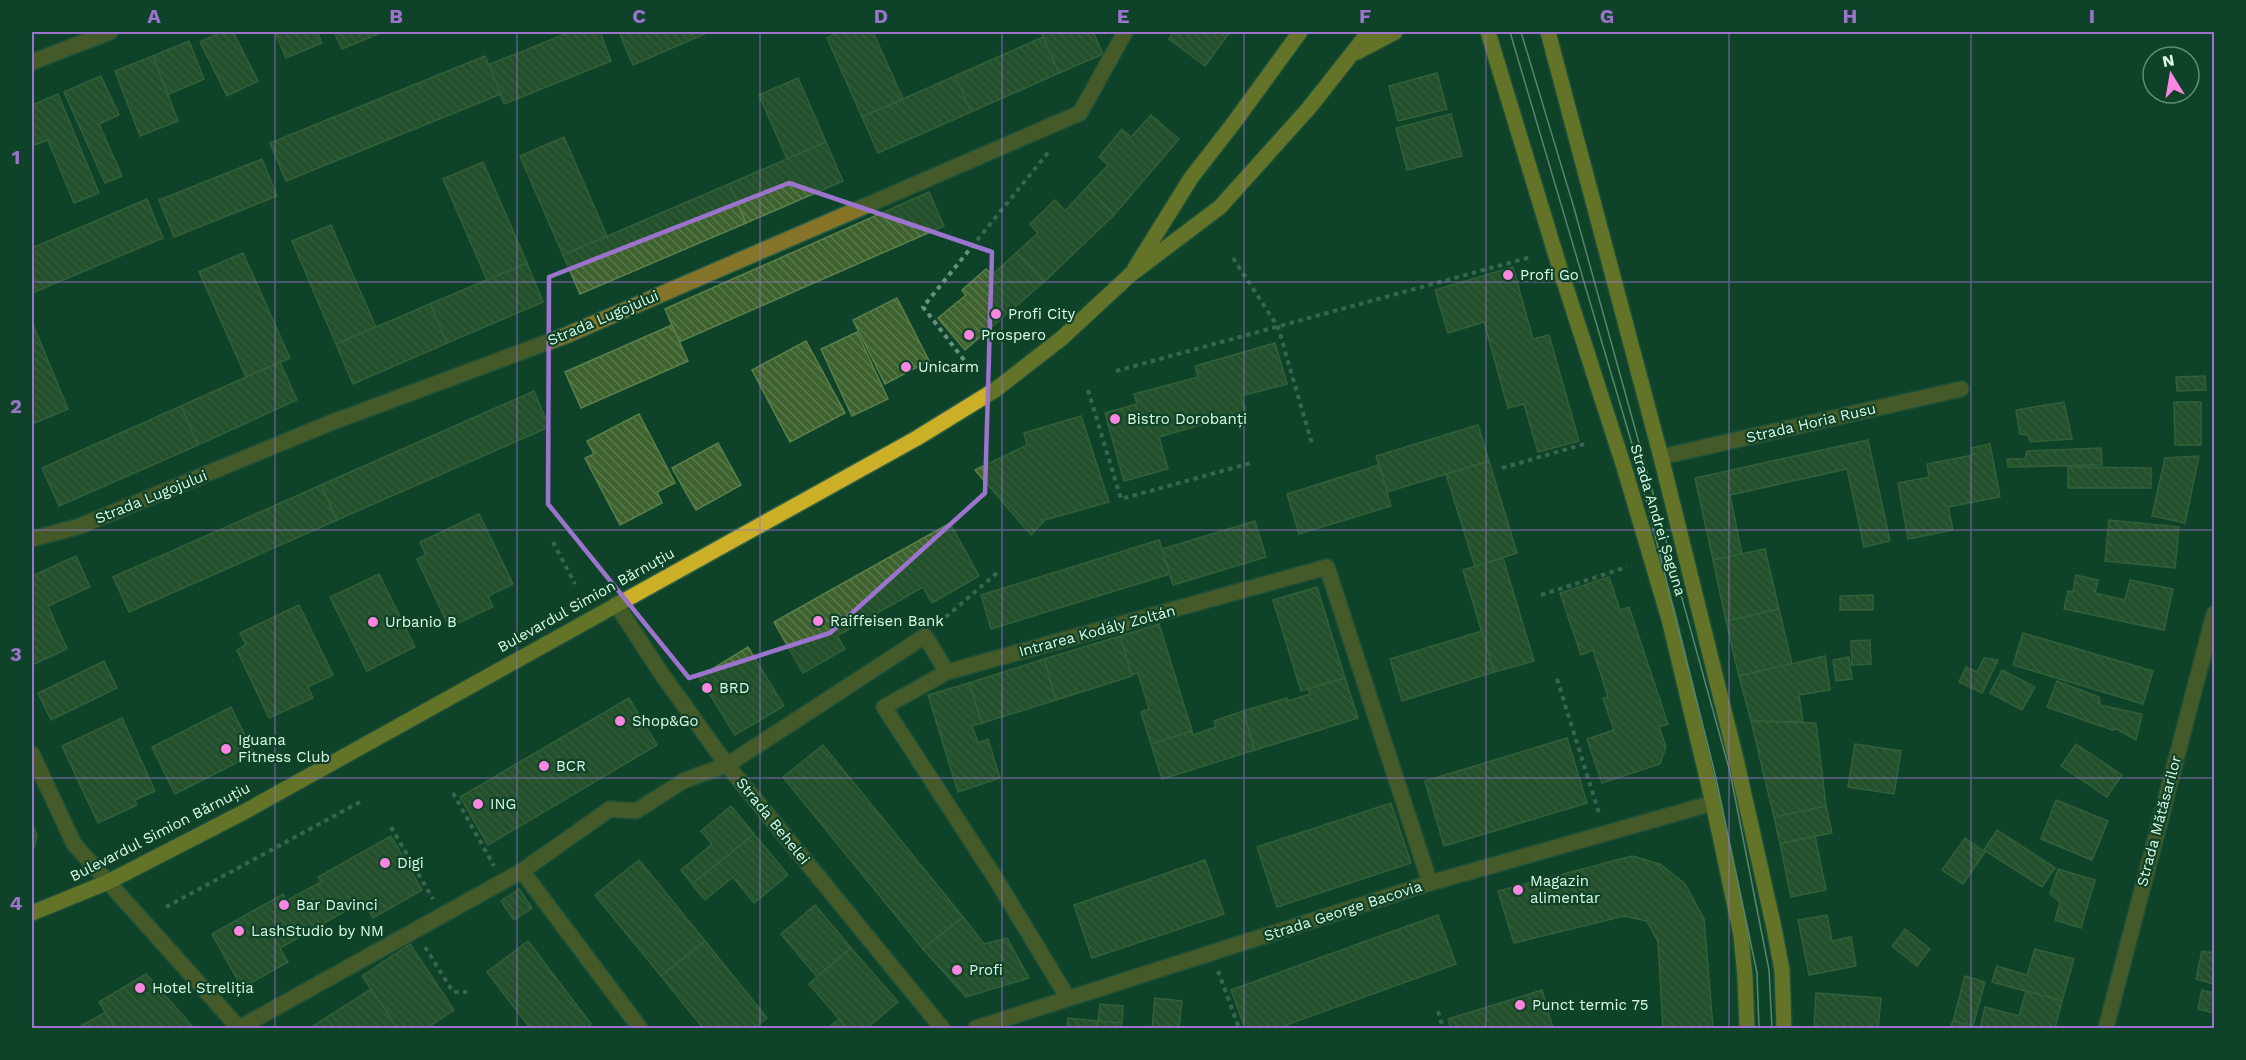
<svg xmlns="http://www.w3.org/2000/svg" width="2246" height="1060" font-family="'Work Sans',sans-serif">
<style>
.building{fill:url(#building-back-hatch);stroke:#5b804b;stroke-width:1.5}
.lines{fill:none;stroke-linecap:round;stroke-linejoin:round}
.service-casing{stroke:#2f6047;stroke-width:18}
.minor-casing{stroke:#2f6047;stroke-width:18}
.tertiary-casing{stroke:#2f6047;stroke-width:18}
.primary-casing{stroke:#2f6047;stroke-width:18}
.path{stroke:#66927a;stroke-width:4;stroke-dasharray:4.5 4.5;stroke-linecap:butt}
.service{stroke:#867529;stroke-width:15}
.minor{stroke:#867529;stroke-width:15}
.tertiary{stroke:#867529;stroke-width:15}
.primary{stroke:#cbb027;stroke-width:15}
.tram{stroke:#afd4be;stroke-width:1.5}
.marked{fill:none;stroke:#9c74cd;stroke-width:4.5;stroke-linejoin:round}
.grid{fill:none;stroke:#9c74cd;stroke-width:1.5;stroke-opacity:0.55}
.poi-dot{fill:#fd86e1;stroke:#0f4329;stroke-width:2}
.labels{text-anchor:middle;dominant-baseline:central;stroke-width:4.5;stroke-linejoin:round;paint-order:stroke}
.poi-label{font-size:15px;fill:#dafbe6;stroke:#0f4329;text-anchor:start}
.street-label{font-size:15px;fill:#dafbe6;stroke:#0f4329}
.neatline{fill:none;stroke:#9c74cd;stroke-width:2}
.grid-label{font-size:20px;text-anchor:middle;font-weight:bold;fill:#9c74cd}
</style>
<defs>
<pattern id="building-back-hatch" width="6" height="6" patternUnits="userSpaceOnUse" patternTransform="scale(1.5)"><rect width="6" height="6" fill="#3e622e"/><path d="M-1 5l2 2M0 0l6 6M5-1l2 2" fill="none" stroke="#59794c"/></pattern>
</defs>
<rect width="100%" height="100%" fill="#0f4329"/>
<g class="building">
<path d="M221,32H233L258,81L227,96L200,42Z"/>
<path d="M275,32H317L322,43L286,58Z"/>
<path d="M334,32H378V34L342,49Z"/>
<path d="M570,32H600L611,61L504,104L488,65Z"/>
<path d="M619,32H709L633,65Z"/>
<path d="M841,32H873L903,99L862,117L827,38Z"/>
<path d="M1041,32H1093L1103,54L1059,73Z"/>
<path d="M1174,32H1230L1205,66L1169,39Z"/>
<path d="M1043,37L1059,73L971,112L955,76Z"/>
<path d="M189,41L204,79L167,95L153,56Z"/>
<path d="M153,56L178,121L140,136L115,71Z"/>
<path d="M485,56L501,94L286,181L270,143Z"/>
<path d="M1437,73L1447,109L1398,121L1389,86Z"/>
<path d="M101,76L119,115L99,124L122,176L105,183L64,92Z"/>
<path d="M955,76L971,112L878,153L862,117Z"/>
<path d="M798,78L826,142L787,159L759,95Z"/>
<path d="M58,94L99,193L74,203L48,140L32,146V105Z"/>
<path d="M1451,114L1462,156L1407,170L1396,128Z"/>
<path d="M1151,115L1179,139L1114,215L1087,187L1108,165L1099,157L1122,129L1131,137Z"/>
<path d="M564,137L607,236L563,255L520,156Z"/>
<path d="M826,142L843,181L746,223L729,184Z"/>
<path d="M262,159L277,196L174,237L159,200Z"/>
<path d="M483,162L527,263L487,280L443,179Z"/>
<path d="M729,184L746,223L580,294L563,255Z"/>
<path d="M1087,187L1114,215L1044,282L1016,253L1038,233L1030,224L1055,200L1065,211Z"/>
<path d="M929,192L944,226L679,342L665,309Z"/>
<path d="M147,199L163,238L32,293V248Z"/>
<path d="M331,225L376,327L336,344L292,241Z"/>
<path d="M243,253L290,358L246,377L199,272Z"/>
<path d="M1016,253L1044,282L965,350L938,318L966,295L962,290L986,269L992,275Z"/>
<path d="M527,263L543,302L447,343L430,304Z"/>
<path d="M1513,267L1533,339L1549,335L1579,441L1538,452L1524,404L1508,408L1484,322L1448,333L1435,290Z"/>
<path d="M897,298L929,361L885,384L853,320Z"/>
<path d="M430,304L447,343L353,384L336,344Z"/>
<path d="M32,322L68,409L32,424Z"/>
<path d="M672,325L688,361L581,408L565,372Z"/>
<path d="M857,332L888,399L852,416L821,349Z"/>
<path d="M806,341L845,413L790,442L752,370Z"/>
<path d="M1275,343L1287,384L1241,396L1246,412L1159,437L1168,469L1124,481L1105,413L1137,404L1134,394L1198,377L1195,366Z"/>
<path d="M280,362L297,400L198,445L181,406Z"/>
<path d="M2205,376L2206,390L2177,391L2176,377Z"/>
<path d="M534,391L549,427L337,520L321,485Z"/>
<path d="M2064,402L2072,439L2030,442L2028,435L2020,434L2016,410Z"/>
<path d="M2174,402H2201V445H2175Z"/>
<path d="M181,406L198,445L59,506L42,468Z"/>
<path d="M639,414L675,483L657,492L662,503L620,525L585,458L594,454L587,441Z"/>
<path d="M1081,416L1109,502L1045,520L1031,535L975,470L1027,445L1024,433Z"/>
<path d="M1478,425L1489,461L1387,492L1376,456Z"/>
<path d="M1868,440L1890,541L1864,547L1847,469L1730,495L1742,554L1713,560L1695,478Z"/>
<path d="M718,443L741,485L696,510L672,468Z"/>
<path d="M1990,444L2000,497L1948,507L1953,530L1908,539L1898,483L1929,477L1927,464L1973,455L1971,448Z"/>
<path d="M2101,448L2102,465L2008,467L2007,459H2025L2027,451Z"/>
<path d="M2199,456L2185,523L2152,516L2165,458Z"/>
<path d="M1489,461L1517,553L1475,567L1446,474Z"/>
<path d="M1379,465L1391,506L1299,534L1287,494Z"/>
<path d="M2068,467L2151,468V488H2068Z"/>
<path d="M321,485L337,520L129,612L113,577Z"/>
<path d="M479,514L513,584L488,596L493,607L449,627L417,559L426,555L420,542Z"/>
<path d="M2109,520L2179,527L2175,568L2105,561Z"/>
<path d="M1255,521L1266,557L1173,585L1162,549Z"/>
<path d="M950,523L979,576L932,603L923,587L837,636L845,649L803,673L774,622Z"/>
<path d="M1159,540L1170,574L991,629L981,595Z"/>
<path d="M1765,549L1779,609L1726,621L1713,560Z"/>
<path d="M76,556L90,587L48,606L67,649L32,665V576Z"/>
<path d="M1503,558L1534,661L1494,672L1463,570Z"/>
<path d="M379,574L415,647L367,671L330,597Z"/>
<path d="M2076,575L2098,580L2095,593L2125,600L2130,580L2173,589L2164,630L2064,609L2068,591L2073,592Z"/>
<path d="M1609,577L1620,610L1629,607L1668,724L1659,727L1666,747L1660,764L1602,783L1587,739L1614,730L1603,698L1608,697L1593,650L1581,655L1560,593Z"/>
<path d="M1317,587L1345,678L1301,691L1273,600Z"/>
<path d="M1873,595V610H1840V596Z"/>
<path d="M299,605L333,675L308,687L313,698L269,718L237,650L246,645L240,633Z"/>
<path d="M1779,609L1792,664L1739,676L1726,621Z"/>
<path d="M1159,624L1192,731L1151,744L1141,712L1149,709L1138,673L1132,675L1120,636Z"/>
<path d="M1482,631L1494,672L1402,701L1390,659Z"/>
<path d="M2023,633L2153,671L2143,704L2013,665Z"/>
<path d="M1120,636L1132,676L1056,700L1044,659Z"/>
<path d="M1870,640L1871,664L1852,665L1851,641Z"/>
<path d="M748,647L784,706L735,735L699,677Z"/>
<path d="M1825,656L1830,690L1799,695L1803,722L1751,721L1739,676Z"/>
<path d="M1849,657L1852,679L1836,681L1833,660Z"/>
<path d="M1984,658L1998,660L1982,693L1959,682L1966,667L1977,672Z"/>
<path d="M1044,659L1056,700L982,723L969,683Z"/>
<path d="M104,661L117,688L51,720L38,693Z"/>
<path d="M2002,670L2035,687L2022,710L1990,693Z"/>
<path d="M1345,678L1358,718L1255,750L1243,711L1287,698L1288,701L1310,694L1308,689Z"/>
<path d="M2057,681L2099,697L2100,705L2142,714L2136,740L2117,729L2112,730L2047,707Z"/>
<path d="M969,683L982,723L972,726L978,743L988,739L1000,778L958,792L928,695Z"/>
<path d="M629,698L657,745L488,845L460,797Z"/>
<path d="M231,707L254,754L175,794L152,747Z"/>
<path d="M1243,711L1255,750L1162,779L1151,744L1192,731L1193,735L1216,727L1214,721Z"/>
<path d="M122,718L155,791L135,800L137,805L98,823L62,746Z"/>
<path d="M1751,721L1816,723L1826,806L1774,817Z"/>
<path d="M1567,738L1587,803L1444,846L1425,781Z"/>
<path d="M1855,744L1901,751L1894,794L1848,787Z"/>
<path d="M2076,744L2122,775L2107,797L2061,766Z"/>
<path d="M823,745L963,917L923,949L783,777Z"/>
<path d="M2056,800L2108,821L2092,860L2041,839Z"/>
<path d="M1391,803L1411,863L1277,907L1257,847Z"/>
<path d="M731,806L754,834L692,884L681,870L712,844L701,831Z"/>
<path d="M1826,806L1832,833L1780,844L1774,817Z"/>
<path d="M32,822L37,835L34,848L32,849Z"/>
<path d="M1997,830L2055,868L2042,887L1984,850Z"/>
<path d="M754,834L788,875L754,903L733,877L705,900L692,884Z"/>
<path d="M391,836L422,890L373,918L363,901L280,948L288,962L242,988L212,934L283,894L286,901L321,882L318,877Z"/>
<path d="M1815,836L1826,890L1791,897L1780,844Z"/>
<path d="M1965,838L1985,852L1963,884L1942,870Z"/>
<path d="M1632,856L1660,864L1685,884L1704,919L1713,1028H1663L1658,942L1647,921L1624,916L1514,943L1498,891Z"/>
<path d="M639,860L705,941L661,976L595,895Z"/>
<path d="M1205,860L1224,914L1092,958L1074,905Z"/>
<path d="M2058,869L2095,880L2081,928L2055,920L2060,902L2050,894Z"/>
<path d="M519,889L532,908L514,920L501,901Z"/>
<path d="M815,905L851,948L817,977L781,934Z"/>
<path d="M1438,915L1456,964L1278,1028H1245L1231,990Z"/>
<path d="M1827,915L1832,941L1851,937L1856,966L1809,975L1798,920Z"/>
<path d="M963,917L984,944L1007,938L1029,978L966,997L923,949Z"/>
<path d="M1905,929L1930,949L1917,966L1892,946Z"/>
<path d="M528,941L591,1024L585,1028H530L487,972Z"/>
<path d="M705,941L767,1018L754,1028H703L661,976Z"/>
<path d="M410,944L454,1010L427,1028H397L362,976Z"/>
<path d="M851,948L898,1002L867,1028H847L809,984Z"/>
<path d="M2035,949L2074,959L2062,1001L1992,982L1997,966L2027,975Z"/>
<path d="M2202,951L2214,953V984L2196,979Z"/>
<path d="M146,974L194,1028H115L99,1002Z"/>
<path d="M1965,976L1985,982L1973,1026L1953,1021Z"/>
<path d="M371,989L397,1028H310Z"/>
<path d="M1542,990L1553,1028H1451L1448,1019Z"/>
<path d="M2202,990L2214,993V1013L2198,1009Z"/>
<path d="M2026,991L2062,1001L2055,1028H1980L1985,1007L2019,1016Z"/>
<path d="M1816,993L1881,998L1878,1028H1814Z"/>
<path d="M1155,998L1182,1001L1179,1028H1152Z"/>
<path d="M1100,1004L1123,1006L1122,1023L1098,1021Z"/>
<path d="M106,1012L115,1028H77Z"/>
<path d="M1068,1018L1098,1021L1097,1028H1067Z"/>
<path d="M839,1019L847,1028H828Z"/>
<path d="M1098,1021L1122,1023L1121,1028H1097Z"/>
<path d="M1953,1021L1973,1026L1983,1028H1950Z"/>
</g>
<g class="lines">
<g class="service-casing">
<g id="service">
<path d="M32,539L80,526L330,423L567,335L1080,113L1125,32"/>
<path d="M522,871L640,1028"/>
<path d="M1068,998L994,876L884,707L947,672L1327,567L1430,883"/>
<path d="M239,1028L522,871L610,809L636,811L685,780L727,765L925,636L947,672"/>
</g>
</g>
<g class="minor-casing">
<g id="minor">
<path d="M32,62L110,32"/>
<path d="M1661,457L1961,389"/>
<path d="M616,604L661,673L727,765L942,1028"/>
<path d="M32,754L74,844L239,1028"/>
<path d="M976,1028L1430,883L1713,803"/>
</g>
</g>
<g class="tertiary-casing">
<path id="tertiary" d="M2106,1028L2214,614"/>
</g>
<g class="primary-casing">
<g id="primary">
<path d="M1488,32L1561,272L1624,467L1669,619L1713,803L1741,935L1745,977L1747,1028"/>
<path d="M1548,32L1661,457L1736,759L1773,923L1782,970L1784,1028"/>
<path d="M1357,52L1395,32"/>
<path d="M1135,268L1191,178L1233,124L1300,32"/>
<path d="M32,913L108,882L244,812L917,438L995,390L1062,338L1130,275L1220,207L1309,108L1369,32"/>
</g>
</g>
<g class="path">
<path d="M1233,258L1278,327L1312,444"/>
<path d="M964,360L923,307L1050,150"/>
<path d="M1116,371L1531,257"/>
<path d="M1088,390L1121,499L1251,463"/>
<path d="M1502,468L1588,443"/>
<path d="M553,542L575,584"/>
<path d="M1541,595L1627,567"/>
<path d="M939,623L999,571"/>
<path d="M1557,679L1599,813"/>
<path d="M453,793L494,866"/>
<path d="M391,827L433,899"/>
<path d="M166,907L360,802"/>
<path d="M425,947L453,992H467"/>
<path d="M1218,971L1239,1028"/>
<path d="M1438,1011L1443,1028"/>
</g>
<use href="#service" class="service"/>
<use href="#minor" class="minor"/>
<use href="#tertiary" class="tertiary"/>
<use href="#primary" class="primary"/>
<g class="tram">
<path d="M1510,32L1632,444L1715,774L1757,973L1759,1028"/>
<path d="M1521,32L1574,208L1730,772L1769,970L1772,1028"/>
</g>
</g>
<path d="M0 0H2246V1060H0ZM789,183L992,252L985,493L830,633L689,678L548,504L549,277Z" fill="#0f4329" fill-opacity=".55" fill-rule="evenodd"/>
<path class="marked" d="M789,183L992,252L985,493L830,633L689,678L548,504L549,277Z"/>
<path class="grid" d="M275,32V1028M517,32V1028M760,32V1028M1002,32V1028M1244,32V1028M1486,32V1028M1729,32V1028M1971,32V1028M32,282H2214M32,530H2214M32,778H2214"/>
<g class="poi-dot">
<circle cx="1508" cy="275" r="6"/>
<circle cx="996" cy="314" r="6"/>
<circle cx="969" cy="335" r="6"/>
<circle cx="906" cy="367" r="6"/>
<circle cx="1115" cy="419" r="6"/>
<circle cx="818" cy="621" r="6"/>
<circle cx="373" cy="622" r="6"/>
<circle cx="707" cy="688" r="6"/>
<circle cx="620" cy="721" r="6"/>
<circle cx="226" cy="749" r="6"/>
<circle cx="544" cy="766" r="6"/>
<circle cx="478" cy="804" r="6"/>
<circle cx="385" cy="863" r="6"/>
<circle cx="1518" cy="890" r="6"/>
<circle cx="284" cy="905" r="6"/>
<circle cx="239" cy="931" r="6"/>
<circle cx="957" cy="970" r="6"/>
<circle cx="140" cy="988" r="6"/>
<circle cx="1520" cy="1005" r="6"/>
</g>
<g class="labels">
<g class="poi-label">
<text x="1520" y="275">Profi Go</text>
<text x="1008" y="314">Profi City</text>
<text x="981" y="335">Prospero</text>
<text x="918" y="367">Unicarm</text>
<text x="1127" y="419">Bistro Dorobanți</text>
<text x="830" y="621">Raiffeisen Bank</text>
<text x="385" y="622">Urbanio B</text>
<text x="719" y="688">BRD</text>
<text x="632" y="721">Shop&amp;Go</text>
<text x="238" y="740">Iguana<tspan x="238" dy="17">Fitness Club</tspan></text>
<text x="556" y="766">BCR</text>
<text x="490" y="804">ING</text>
<text x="397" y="863">Digi</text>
<text x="1530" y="881">Magazin<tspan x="1530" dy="17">alimentar</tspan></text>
<text x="296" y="905">Bar Davinci</text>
<text x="251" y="931">LashStudio by NM</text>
<text x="969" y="970">Profi</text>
<text x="152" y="988">Hotel Streliția</text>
<text x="1532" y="1005">Punct termic 75</text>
</g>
<g class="street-label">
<text transform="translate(603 318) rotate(-23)">Strada Lugojului</text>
<text transform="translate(1811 423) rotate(-13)">Strada Horia Rusu</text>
<text transform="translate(151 497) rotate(-22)">Strada Lugojului</text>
<text transform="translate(1658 520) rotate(73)">Strada Andrei Șaguna</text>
<text transform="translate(586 600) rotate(-29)">Bulevardul Simion Bărnuțiu</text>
<text transform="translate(1097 631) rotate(-15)">Intrarea Kodály Zoltán</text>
<text transform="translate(773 821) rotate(51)">Strada Behelei</text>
<text transform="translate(2159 821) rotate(-75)">Strada Mătăsarilor</text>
<text transform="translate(160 832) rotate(-27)">Bulevardul Simion Bărnuțiu</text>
<text transform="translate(1343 911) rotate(-18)">Strada George Bacovia</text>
</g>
</g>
<rect width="2246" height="1060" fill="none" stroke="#0f4329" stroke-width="66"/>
<g transform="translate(2171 75) rotate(349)"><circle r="28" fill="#0f4329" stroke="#608d75" stroke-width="1.5"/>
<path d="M0-4.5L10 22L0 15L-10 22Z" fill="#fd86e1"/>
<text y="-9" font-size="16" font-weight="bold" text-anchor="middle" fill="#dafbe6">N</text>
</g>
<rect x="33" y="33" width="2180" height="994" class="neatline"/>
<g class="grid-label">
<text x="154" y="23">A</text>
<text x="396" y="23">B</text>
<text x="639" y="23">C</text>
<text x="881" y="23">D</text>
<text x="1123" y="23">E</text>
<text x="1365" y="23">F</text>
<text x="1607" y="23">G</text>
<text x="1850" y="23">H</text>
<text x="2092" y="23">I</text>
<text x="16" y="164">1</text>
<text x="16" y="413">2</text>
<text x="16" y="661">3</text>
<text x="16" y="910">4</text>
</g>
</svg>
